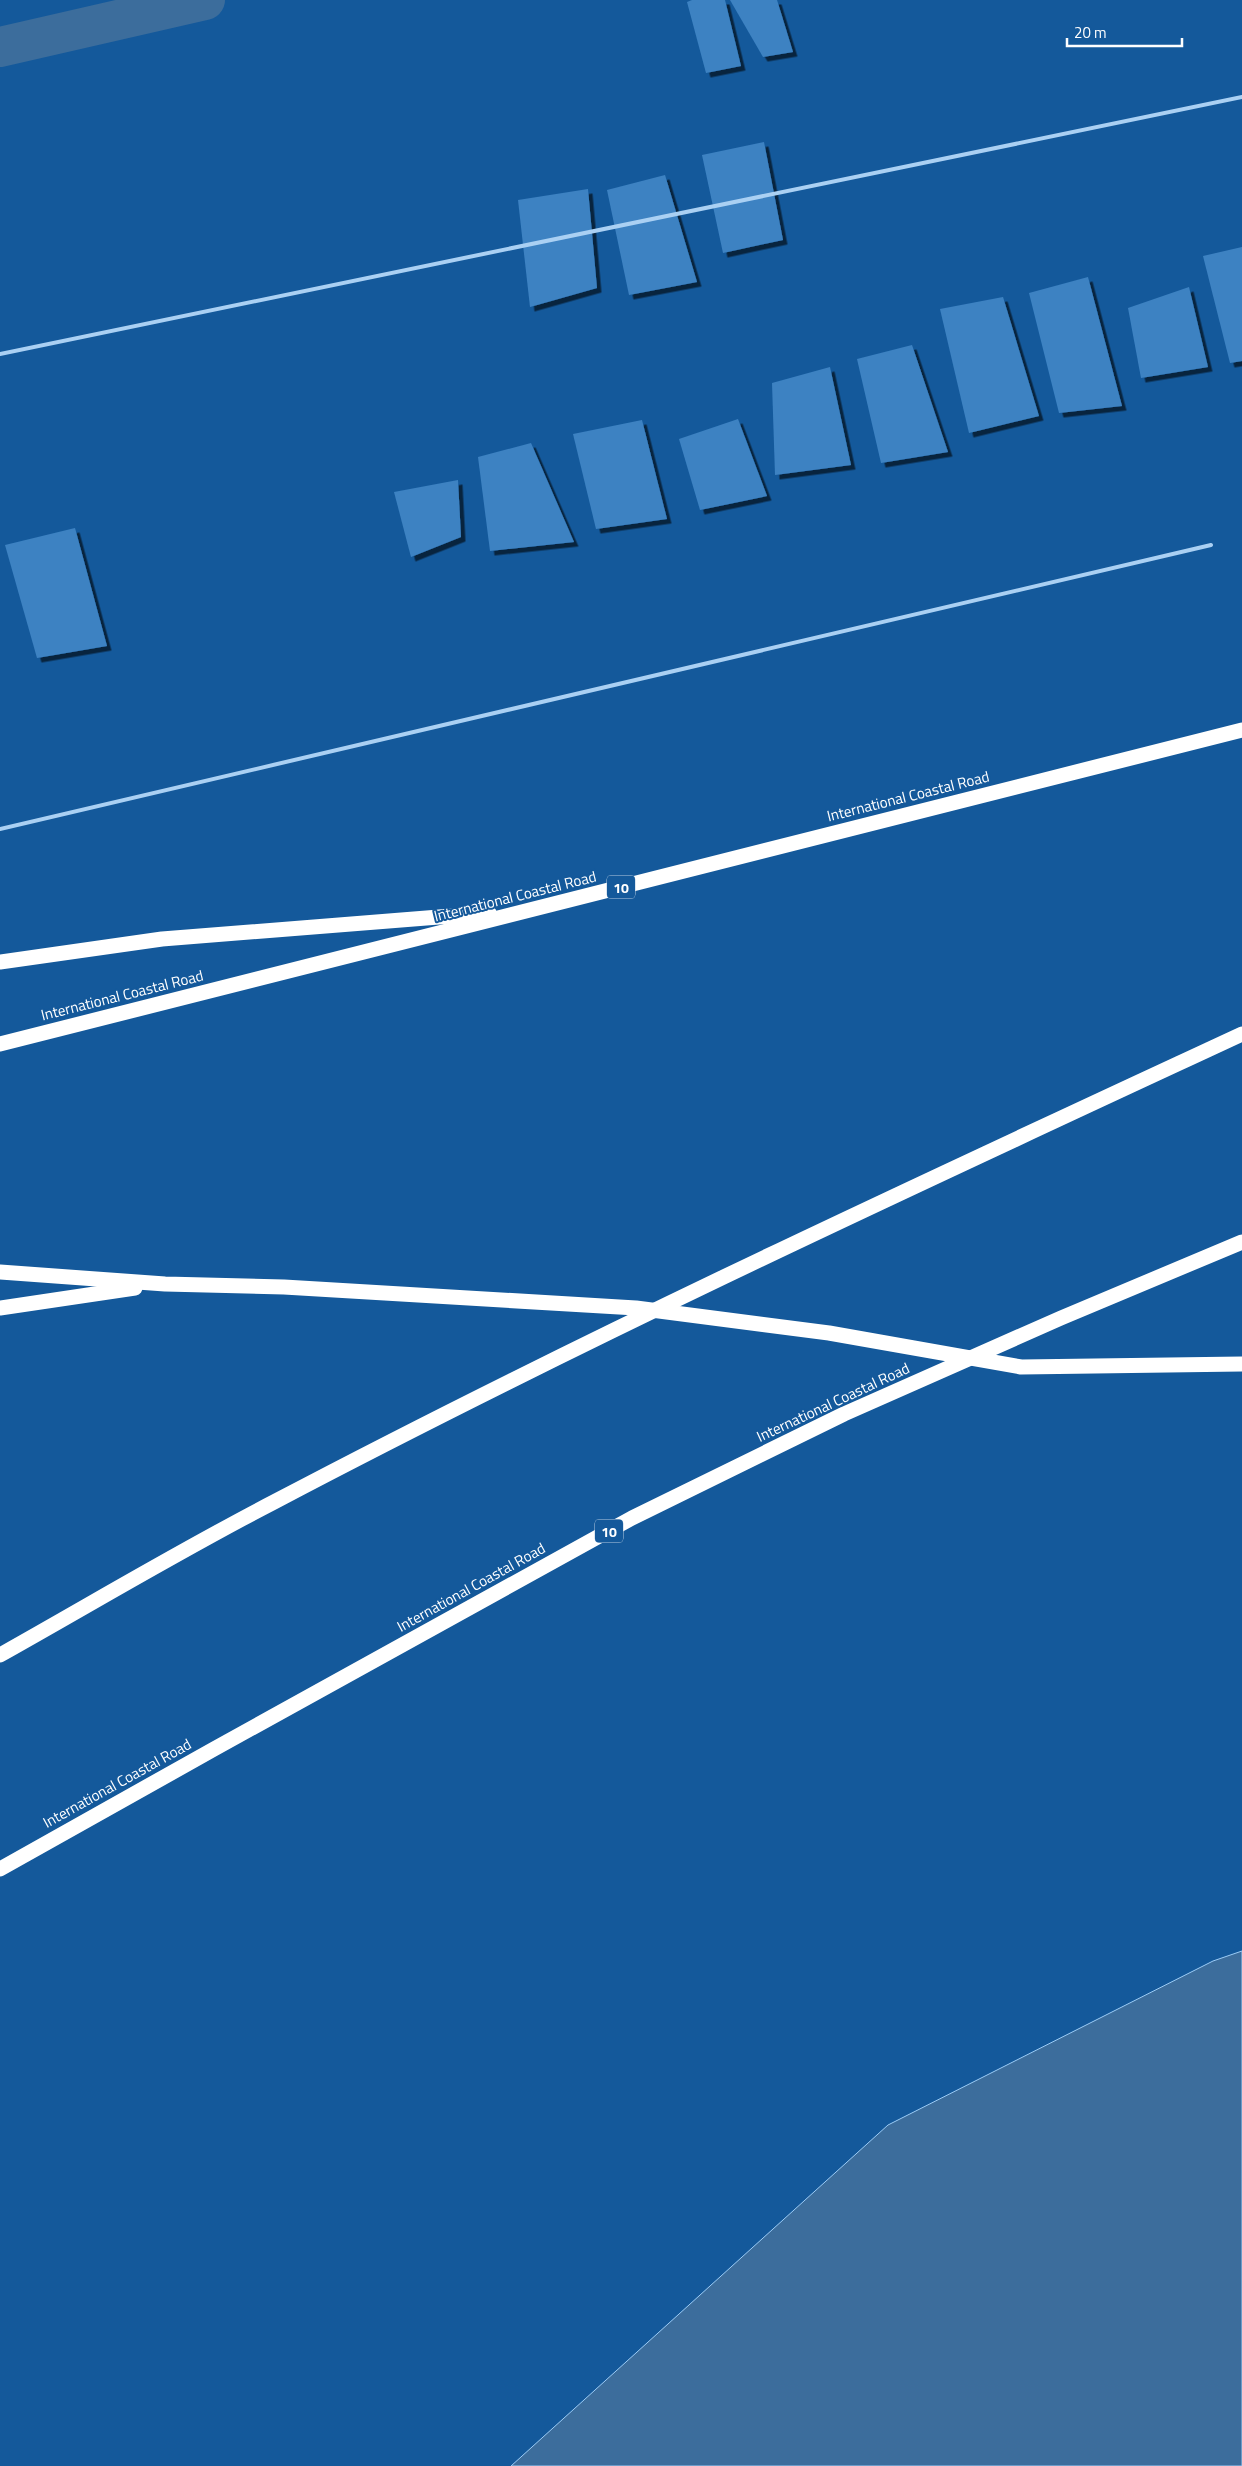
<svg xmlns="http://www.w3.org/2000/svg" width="1242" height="2466" font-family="'Titillium Web',sans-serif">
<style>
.water{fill:#3c6d9c;stroke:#9cccf6}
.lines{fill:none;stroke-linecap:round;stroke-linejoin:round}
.canal{stroke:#3c6d9c;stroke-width:40}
.building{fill:#3d82c2;filter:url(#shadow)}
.lane{stroke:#aad0f3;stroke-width:4}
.highway{stroke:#fff;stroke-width:15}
.highway-bridge{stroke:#fff;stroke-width:15}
.labels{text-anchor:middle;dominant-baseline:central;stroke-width:4;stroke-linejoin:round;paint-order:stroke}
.shield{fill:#14599b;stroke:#b8cde1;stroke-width:1}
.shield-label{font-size:14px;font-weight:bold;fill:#fff}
.street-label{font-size:15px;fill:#fff;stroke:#14599b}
</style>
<defs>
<filter id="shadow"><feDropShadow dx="4.5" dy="4.5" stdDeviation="0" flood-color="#0009"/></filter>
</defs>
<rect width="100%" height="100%" fill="#14599b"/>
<path class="water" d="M1242,1951V2466H511L888,2125L1213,1961Z"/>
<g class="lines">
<path class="canal" d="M0,47L205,0"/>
</g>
<g class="building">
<path d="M692,0H725L741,66L706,73L687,2Z"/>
<path d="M730,0H777L793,52L763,57Z"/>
<path d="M764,142L783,240L723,253L702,155Z"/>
<path d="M665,175L697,282L629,295L607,190Z"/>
<path d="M588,189L597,288L530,307L518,200Z"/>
<path d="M1242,247V361L1230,363L1203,256Z"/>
<path d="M1088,277L1122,406L1059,413L1029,293Z"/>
<path d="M1189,287L1208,367L1141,378L1128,308Z"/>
<path d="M1003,297L1039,416L969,433L940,309Z"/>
<path d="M912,345L948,452L881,463L857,359Z"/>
<path d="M830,367L851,465L775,475L772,383Z"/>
<path d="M738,419L767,496L700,510L679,439Z"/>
<path d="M642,420L667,519L596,529L573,434Z"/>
<path d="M531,443L574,542L490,551L478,457Z"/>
<path d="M458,480L461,537L411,557L394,492Z"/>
<path d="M75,528L107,646L37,658L5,545Z"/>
</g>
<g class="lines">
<g class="lane">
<path d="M0,354L1242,97"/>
<path d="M0,829L1211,545"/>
</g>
<g class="highway">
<path d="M0,962L162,939L489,913"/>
<path d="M0,1044L1242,730"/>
<path d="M0,1272L165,1284L284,1287L636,1308L829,1333L1021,1367L1242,1364"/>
<path d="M0,1308L135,1288"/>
</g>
<g class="highway-bridge">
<path d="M0,1655C91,1604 181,1550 274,1502C591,1335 917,1185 1242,1034"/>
<path d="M0,1869L214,1749L632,1518L844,1414L1061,1318L1242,1242"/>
</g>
</g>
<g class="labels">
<g class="shield">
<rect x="607" y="875.5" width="28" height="23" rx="4"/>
<rect x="595" y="1519.5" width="28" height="23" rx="4"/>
</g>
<g class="shield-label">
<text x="621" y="887">10</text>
<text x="609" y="1531">10</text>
</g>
<g class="street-label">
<text transform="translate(908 796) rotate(-14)">International Coastal Road</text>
<text transform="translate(515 896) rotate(-14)">International Coastal Road</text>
<text transform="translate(122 995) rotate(-14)">International Coastal Road</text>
<text transform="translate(833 1402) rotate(-25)">International Coastal Road</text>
<text transform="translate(471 1587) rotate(-29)">International Coastal Road</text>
<text transform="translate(117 1783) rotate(-29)">International Coastal Road</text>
</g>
</g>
<path d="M1067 38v8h115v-8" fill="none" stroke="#ffffff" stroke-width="2.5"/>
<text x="1074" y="38" font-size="15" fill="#ffffff" stroke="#14599b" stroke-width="4" paint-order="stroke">20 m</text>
</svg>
